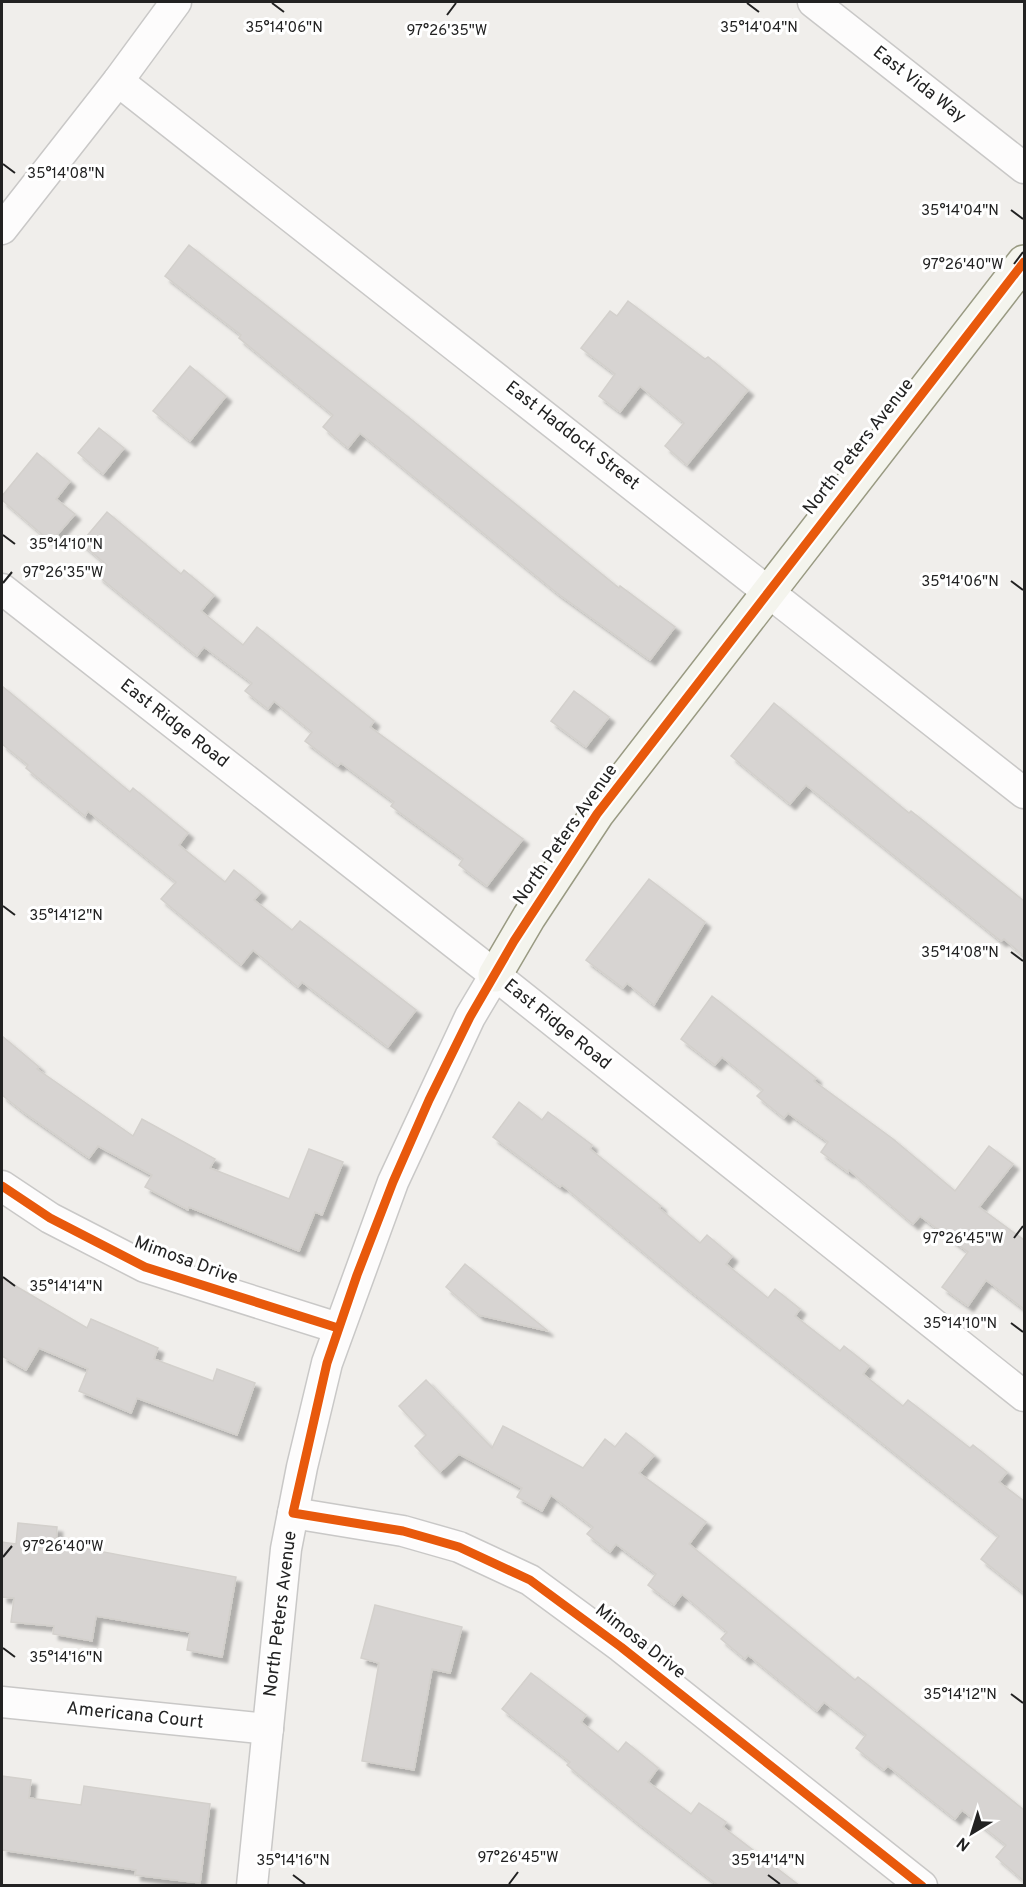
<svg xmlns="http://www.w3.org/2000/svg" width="1026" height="1887" font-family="Overpass,sans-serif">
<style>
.building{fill:#d7d4d2;stroke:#d3d0cc;stroke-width:1.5;filter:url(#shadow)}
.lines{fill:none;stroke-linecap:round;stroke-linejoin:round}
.street-casing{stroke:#c9c8c7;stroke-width:33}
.secondary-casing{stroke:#999a82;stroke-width:36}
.street{stroke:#fdfcfc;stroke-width:30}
.secondary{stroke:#f4f4ed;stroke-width:33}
.cycleway-casing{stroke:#fff;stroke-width:13}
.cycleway{stroke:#e8590c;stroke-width:9}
.ticks{fill:none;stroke:#222;stroke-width:2}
.labels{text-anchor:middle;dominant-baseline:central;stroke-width:6;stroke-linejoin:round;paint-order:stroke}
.street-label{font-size:18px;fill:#222;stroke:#fff}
.ticks-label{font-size:15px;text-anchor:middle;fill:#222;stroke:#fff;stroke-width:6;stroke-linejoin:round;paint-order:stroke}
</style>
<defs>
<filter id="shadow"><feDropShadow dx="5.5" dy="5.5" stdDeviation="1.5" flood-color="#0004"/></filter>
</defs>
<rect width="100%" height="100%" fill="#f0eeeb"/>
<g class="building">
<path d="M189,245L407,416L619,588L620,586L675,627L650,660L557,593L360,433L348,448L323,427L333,415L239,338L241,335L165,276Z"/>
<path d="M628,301L705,359L708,357L748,390L687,465L665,446L684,423L640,386L620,412L599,396L615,374L581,348L610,311L617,316Z"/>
<path d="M190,366L226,396L190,441L153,411Z"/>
<path d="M99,428L124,448L103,474L78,453Z"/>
<path d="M37,453L70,481L56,499L75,514L51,542L2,500V496Z"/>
<path d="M107,512L181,574L184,570L214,595L201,611L243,645L257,627L374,721L370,727L523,839L487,886L459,865L463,859L391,806L394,802L341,763L338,766L305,741L312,732L274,701L268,709L245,691L252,683L204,647L197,656L98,576L107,565L81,543Z"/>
<path d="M2,686L130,792L133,788L188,833L179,845L225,882L234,870L261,892L254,900L292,930L300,921L416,1010L388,1047L302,982L298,987L253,950L241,965L161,899L176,882L88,811L85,816L26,768L28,765L2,744Z"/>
<path d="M574,691L609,717L586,747L551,721Z"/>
<path d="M774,703L909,813L911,811L1024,901V956L1004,939L1001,941L806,785L790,804L731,756Z"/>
<path d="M649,879L705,922L654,1005L627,983L623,988L586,960Z"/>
<path d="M712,996L816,1078L814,1081L893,1139L955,1191L989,1146L1013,1164L979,1207L1024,1240V1309L986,1280L968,1306L942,1287L968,1252L920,1216L913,1224L849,1170L848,1172L821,1152L828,1142L788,1113L784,1118L757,1096L763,1090L722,1057L715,1065L681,1039Z"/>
<path d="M2,1036L39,1067L37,1069L133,1136L142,1119L215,1159L210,1168L289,1199L309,1149L343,1162L322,1215L315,1212L299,1251L189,1207L188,1210L145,1187L152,1175L98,1146L89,1158L22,1111L2,1095Z"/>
<path d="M519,1102L542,1120L548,1112L592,1145L590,1149L661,1206L659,1208L700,1243L707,1235L732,1256L726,1264L768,1298L775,1289L800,1309L795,1316L840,1351L844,1346L869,1366L863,1374L903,1406L908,1400L970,1448L973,1445L1007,1472L999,1482L1024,1501V1593L981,1559L999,1536L689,1290L562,1185L560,1187L493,1137Z"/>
<path d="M465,1264L548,1331L479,1315L446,1287Z"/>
<path d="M2,1278L87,1328L91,1319L158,1348L154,1359L213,1381L217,1369L255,1383L237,1435L137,1398L131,1413L79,1391L88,1369L39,1348L26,1370L2,1356Z"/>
<path d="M426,1380L492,1448L503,1426L583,1468L605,1439L615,1447L626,1433L654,1455L639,1473L706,1522L689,1544L855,1680L858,1677L1024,1810V1881L996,1857L1006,1845L962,1810L955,1819L888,1766L884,1770L856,1748L866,1735L824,1702L817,1711L748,1655L745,1659L721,1639L727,1632L682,1594L674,1605L648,1585L656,1574L616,1544L610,1552L587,1534L593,1527L551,1495L542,1511L517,1497L522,1488L459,1454L440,1472L415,1446L426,1435L399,1406Z"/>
<path d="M18,1523L57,1527L56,1543L236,1577L222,1657L187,1650L190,1632L96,1616L92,1641L53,1634L54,1626L11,1622L14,1598L2,1597V1542L16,1544Z"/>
<path d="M375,1605L462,1627L450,1673L432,1669L414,1770L362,1761L379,1663L361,1658Z"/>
<path d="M531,1673L586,1715L581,1722L618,1752L626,1742L658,1768L648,1782L691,1814L699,1803L726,1822L723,1827L800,1886H719L635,1821L567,1765L570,1762L502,1709Z"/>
<path d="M2,1776L31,1780L29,1798L81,1805L84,1786L210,1804L200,1883L135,1875L136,1870L2,1850Z"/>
</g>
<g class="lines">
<g class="street-casing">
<g id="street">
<path d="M813,2L1024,168"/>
<path d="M118,81L1024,793"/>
<path d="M2,229L118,81L176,2"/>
<path d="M2,589L495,975L1024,1396"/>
<path d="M2,1186L50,1218L145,1267L338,1328"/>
<path d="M293,1513L403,1531L459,1547L530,1580L621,1647L922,1886"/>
<path d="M2,1702L268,1729"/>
<path d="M252,1886L286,1549L302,1467L327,1363L393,1182L470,1017L495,975"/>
</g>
</g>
<g class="secondary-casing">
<path id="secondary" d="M495,975L529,917L597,814L1024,262"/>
</g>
<use href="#street" class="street"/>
<use href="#secondary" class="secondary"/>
<g class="cycleway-casing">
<g id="cycleway">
<path d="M2,1186L50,1218L145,1267L338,1328"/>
<path d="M922,1886L621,1647L530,1580L459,1547L403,1531L293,1513L327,1363L357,1275L393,1182L429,1100L470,1017L514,941L597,814L1024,262"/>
</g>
</g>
<use href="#cycleway" class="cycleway"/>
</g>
<path class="ticks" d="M272,3L284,12M747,3L759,12M447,15L456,3M3,164L15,173M1011,210L1023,219M1014,264L1023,252M3,535L15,544M1011,581L1023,590M3,583L12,572M3,906L15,915M1011,952L1023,961M1014,1238L1023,1226M3,1277L15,1286M1011,1323L1023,1332M3,1557L12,1546M3,1648L15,1657M1011,1694L1023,1703M293,1875L305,1884M768,1875L780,1884M509,1884L518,1872"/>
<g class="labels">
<g class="street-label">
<text transform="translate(919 85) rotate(38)">East Vida Way</text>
<text transform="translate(572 436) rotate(38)">East Haddock Street</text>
<text transform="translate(859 447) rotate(-52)">North Peters Avenue</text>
<text transform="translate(174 724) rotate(38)">East Ridge Road</text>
<text transform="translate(566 835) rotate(-55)">North Peters Avenue</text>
<text transform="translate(557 1025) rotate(39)">East Ridge Road</text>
<text transform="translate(186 1261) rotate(20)">Mimosa Drive</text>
<text transform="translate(281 1614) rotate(-83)">North Peters Avenue</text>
<text transform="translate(640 1642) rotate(38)">Mimosa Drive</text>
<text transform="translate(135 1716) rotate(6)">Americana Court</text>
</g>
</g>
<g class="ticks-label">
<text x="284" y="32">35°14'06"N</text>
<text x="759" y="32">35°14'04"N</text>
<text x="447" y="35">97°26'35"W</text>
<text x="66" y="178">35°14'08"N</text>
<text x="960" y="215">35°14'04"N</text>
<text x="963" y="269">97°26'40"W</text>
<text x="66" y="549">35°14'10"N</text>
<text x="63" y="577">97°26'35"W</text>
<text x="960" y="586">35°14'06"N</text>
<text x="66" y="920">35°14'12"N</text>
<text x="960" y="957">35°14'08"N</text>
<text x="963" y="1243">97°26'45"W</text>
<text x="66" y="1291">35°14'14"N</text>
<text x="960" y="1328">35°14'10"N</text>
<text x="63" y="1551">97°26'40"W</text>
<text x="66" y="1662">35°14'16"N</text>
<text x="960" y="1699">35°14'12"N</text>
<text x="518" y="1862">97°26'45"W</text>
<text x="293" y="1865">35°14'16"N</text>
<text x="768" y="1865">35°14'14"N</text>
</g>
<rect width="1026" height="1887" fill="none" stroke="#222222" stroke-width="6"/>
<g transform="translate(972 1833) rotate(218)" stroke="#ffffff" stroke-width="4.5" paint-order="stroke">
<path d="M0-4.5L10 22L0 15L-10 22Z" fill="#222222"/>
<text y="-9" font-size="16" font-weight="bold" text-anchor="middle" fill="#222222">N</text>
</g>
</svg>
